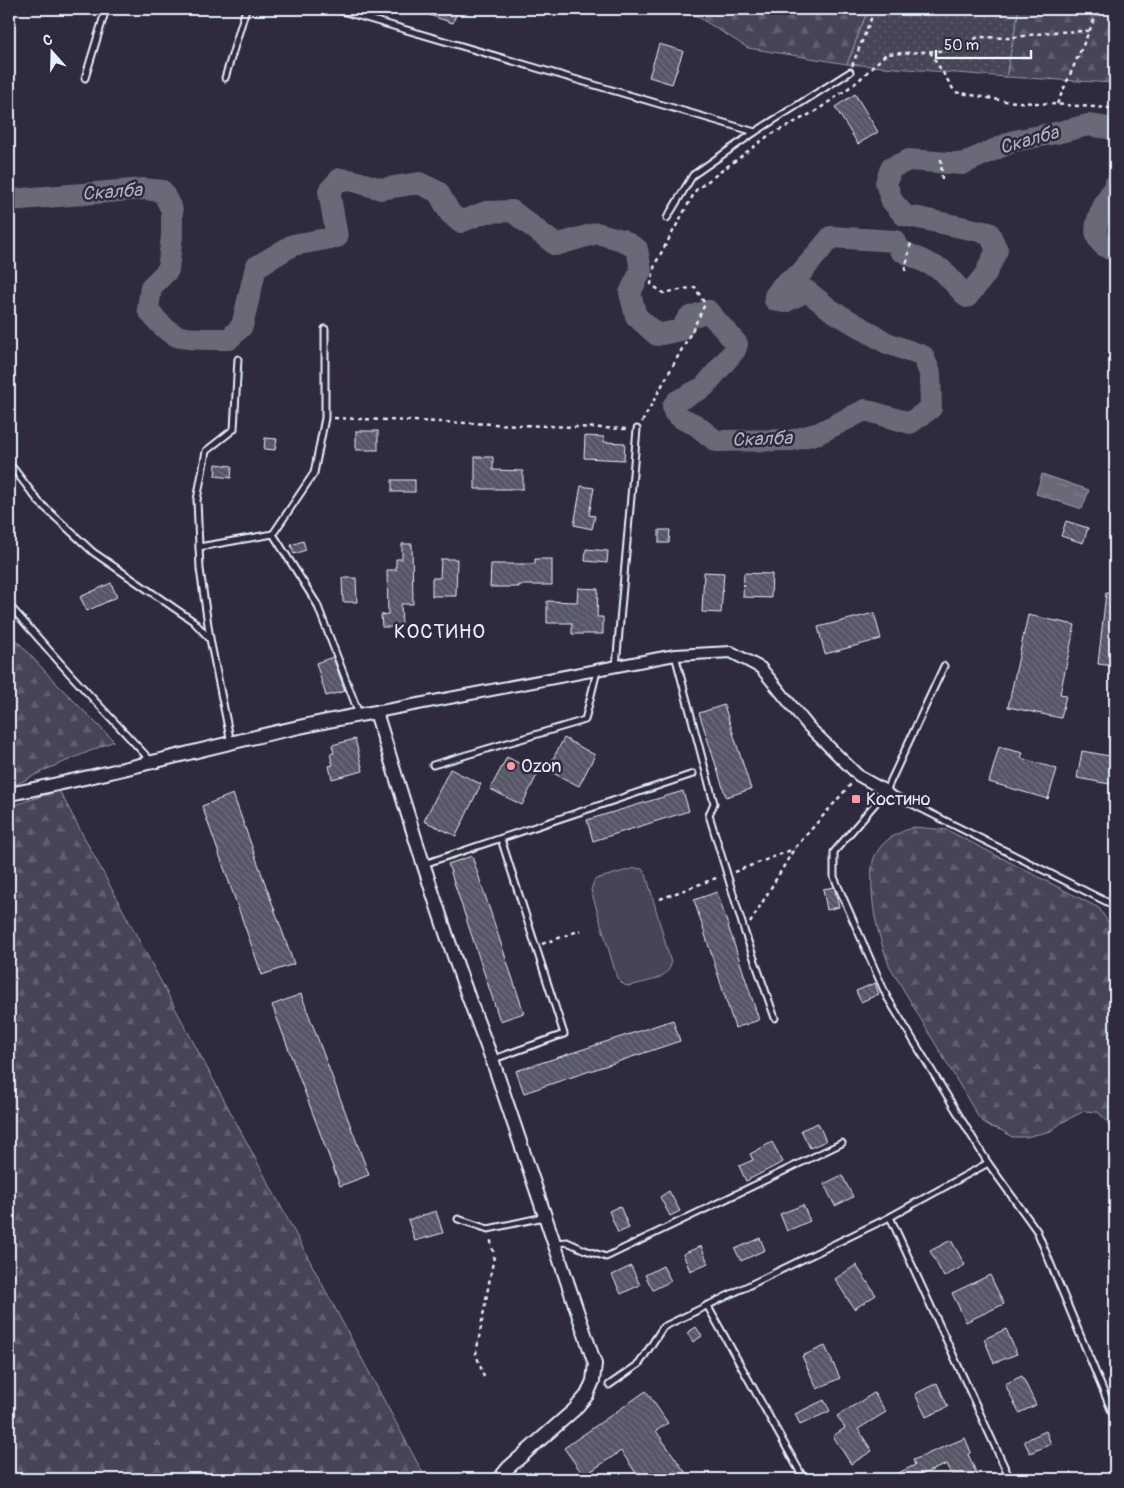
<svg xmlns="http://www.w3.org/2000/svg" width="1124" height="1488" font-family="Pangolin,sans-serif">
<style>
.grass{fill:url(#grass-dots);stroke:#979aa6}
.forest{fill:url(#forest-firs);stroke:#979aa6}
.pitch{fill:#464455;stroke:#979aa6}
.water{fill:url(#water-ripples);stroke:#9c9fab}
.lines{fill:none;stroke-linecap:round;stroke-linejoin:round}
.river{stroke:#696978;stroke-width:22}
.building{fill:url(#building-back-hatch);stroke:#e8f1f8}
.service-casing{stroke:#e8f1f8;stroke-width:9}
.minor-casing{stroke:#e8f1f8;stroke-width:14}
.tertiary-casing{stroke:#e8f1f8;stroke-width:16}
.path{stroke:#e8f1f8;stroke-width:2.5;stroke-dasharray:4 4;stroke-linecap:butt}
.service{stroke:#2f2a3d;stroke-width:5}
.minor{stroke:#2f2a3d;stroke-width:10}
.tertiary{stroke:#2f2a3d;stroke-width:12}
.poi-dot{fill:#ff9aa2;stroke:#2f2a3d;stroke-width:2}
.labels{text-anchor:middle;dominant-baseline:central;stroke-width:5;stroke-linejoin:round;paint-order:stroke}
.poi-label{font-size:18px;fill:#e8f1f8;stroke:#2f2a3d;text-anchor:start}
.water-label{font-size:19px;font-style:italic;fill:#afb4be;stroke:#2f2a3d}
.quarter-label{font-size:20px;letter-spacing:1px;fill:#e8f1f8;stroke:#2f2a3d}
</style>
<defs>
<pattern id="grass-dots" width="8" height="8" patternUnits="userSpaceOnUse" patternTransform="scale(1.25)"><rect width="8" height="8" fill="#464455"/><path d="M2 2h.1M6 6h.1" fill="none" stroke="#615f6e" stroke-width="1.8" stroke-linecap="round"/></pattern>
<pattern id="forest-firs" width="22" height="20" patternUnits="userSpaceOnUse" patternTransform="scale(1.25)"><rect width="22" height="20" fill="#464455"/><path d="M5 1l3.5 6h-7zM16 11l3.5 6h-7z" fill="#615f6e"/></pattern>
<pattern id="water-ripples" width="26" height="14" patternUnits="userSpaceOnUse" patternTransform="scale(1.25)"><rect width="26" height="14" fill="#696978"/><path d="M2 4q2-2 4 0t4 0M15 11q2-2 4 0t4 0" fill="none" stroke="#7e7f8c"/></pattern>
<pattern id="building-back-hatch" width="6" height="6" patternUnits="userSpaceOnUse" patternTransform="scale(1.25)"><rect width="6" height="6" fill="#575565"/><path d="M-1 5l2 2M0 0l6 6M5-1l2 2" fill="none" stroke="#6f6e7c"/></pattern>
</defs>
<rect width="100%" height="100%" fill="#2f2a3d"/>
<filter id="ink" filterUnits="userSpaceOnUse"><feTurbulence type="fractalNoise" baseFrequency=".02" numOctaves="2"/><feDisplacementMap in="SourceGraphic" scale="10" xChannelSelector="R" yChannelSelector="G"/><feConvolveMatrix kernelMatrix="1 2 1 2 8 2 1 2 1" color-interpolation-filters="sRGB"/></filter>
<g filter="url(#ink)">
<path class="grass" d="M868,9H1019L1006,77L847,64Z"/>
<g class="forest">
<path d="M685,9H868L847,64L748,48Z"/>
<path d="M1019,9H1115V83L1006,77Z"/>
<path d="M9,632L55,682L114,741L45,770L9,788Z"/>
<path d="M59,790L426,1479H9V807Z"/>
<path d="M914,827L947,830L1099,908L1108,922L1115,947L1111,953L1112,960L1115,962V1143L1107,1121L1098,1112L1084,1111L1061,1123L1051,1131L1026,1137H1012L1001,1130L988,1126L979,1118L889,965C880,940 873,917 872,890C872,876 869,862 879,849C887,837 901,832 914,827Z"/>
</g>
<path class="pitch" d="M635,868L642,869L646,874L671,963C669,980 643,982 629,986L624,985L617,978L591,890L594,881L596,879Z"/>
<path class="water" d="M1042,474L1089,490L1082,509L1036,494Z"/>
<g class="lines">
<g class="river">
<path d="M1115,185C1104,207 1079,239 1115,251"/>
<path d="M9,200L144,189L162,191L172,210V236L168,270L151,287L148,309C156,320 164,330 177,336C187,340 216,339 229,339L242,326L256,267L293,245L337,237L329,191L340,179L354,181L381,189L419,183L438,192L450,213L460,222L486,212L512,211L556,245L597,233L622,240L637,249L641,270L630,293L636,316L657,335L681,330L688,318L708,311L737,344L735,350L704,387L677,401L673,406L674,412L683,419L696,425L716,441L793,440L819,433L865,410L910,423L931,408L930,373L923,356L887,343L831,310L807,291L784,302L775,300V296L782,286L801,273L831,237L895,241L900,250L942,270L967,297L985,275L997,250L989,233L904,215L892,201L886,183L891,168L909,160L962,164L1014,141L1056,133L1088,125L1115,129"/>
</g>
</g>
<g class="building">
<path d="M418,9H458L453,23L417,11Z"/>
<path d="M659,44L683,51L672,84L649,77Z"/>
<path d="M855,94L878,132L858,144L835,107Z"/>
<rect x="356" y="431" width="22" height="19"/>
<path d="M585,436L604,437V442L625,443L624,460L584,458Z"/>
<path d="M265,438L277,439L275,450L264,449Z"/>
<path d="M475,457H493V470L523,471V489H475Z"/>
<path d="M216,464L232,466L231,478L215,476Z"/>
<rect x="392" y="480" width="23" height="12"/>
<path d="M581,486L594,488L589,515L595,516L592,529L574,525Z"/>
<path d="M1066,521L1088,528L1083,543L1061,536Z"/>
<path d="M659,530H670L669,543H659Z"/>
<path d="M303,541L306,550L294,554L291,545Z"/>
<path d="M402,544H412L413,604H401L402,627H382L381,615L388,614L387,570H396V559H402Z"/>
<path d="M586,549L608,551L607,563L585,561Z"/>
<path d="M441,559H457L456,596H432V578H440Z"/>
<path d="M535,559H552V585H519V587H490L491,564H535Z"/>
<path d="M704,572L724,573L721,613L702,612Z"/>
<path d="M744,573L772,574L771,598L743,597Z"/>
<path d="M342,578H356L357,602H343Z"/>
<path d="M111,583L117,597L87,611L80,597Z"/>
<path d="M578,588L598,589L597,617H603V634H572V623H547V601L577,602Z"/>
<path d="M1106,593L1115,594V666L1098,664Z"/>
<path d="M874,613L881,639L825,654L818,627Z"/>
<path d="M1028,615L1075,625L1060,694L1066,695L1061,718L1008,707Z"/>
<path d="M333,657L345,691L326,696L316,663Z"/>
<path d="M724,705L751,789L726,797L699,713Z"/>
<path d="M564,738L595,755L579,786L547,770Z"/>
<path d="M355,739L363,771L332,779L329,766L333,765L330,754L334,753L332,745Z"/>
<path d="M999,747L1023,753L1021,758L1057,769L1048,799L989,782Z"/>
<path d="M1082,751L1115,757V785L1077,778Z"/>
<path d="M507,757L538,773L522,805L490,789Z"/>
<path d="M450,769L481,784L456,836L424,821Z"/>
<path d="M683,791L689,811L593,841L587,820Z"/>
<path d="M233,794L294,964L262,975L202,806Z"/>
<path d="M472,856L524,1013L500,1021L448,864Z"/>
<path d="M834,887L839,907L827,910L823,889Z"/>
<path d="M717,892L759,1020L735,1028L694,900Z"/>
<path d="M875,983L879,994L861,1002L856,991Z"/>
<path d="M301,994L369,1175L340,1186L272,1005Z"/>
<path d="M673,1020L680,1041L524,1093L516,1071Z"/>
<path d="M818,1123L826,1141L810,1148L801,1130Z"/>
<path d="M772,1142L783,1162L746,1181L739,1166L753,1160L750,1154Z"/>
<path d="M842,1175L853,1197L835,1206L824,1184Z"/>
<path d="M669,1191L680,1211L670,1216L660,1197Z"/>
<path d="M803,1205L810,1221L787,1231L780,1214Z"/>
<path d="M620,1206L629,1228L618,1233L609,1211Z"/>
<path d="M436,1211L443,1233L415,1241L408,1220Z"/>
<path d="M760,1238L765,1250L741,1261L735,1249Z"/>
<path d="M951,1240L965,1265L944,1277L930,1251Z"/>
<path d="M701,1246L708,1263L690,1271L683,1254Z"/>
<path d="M856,1265L876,1295L854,1309L835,1279Z"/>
<path d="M631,1266L640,1285L621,1294L612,1275Z"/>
<path d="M663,1266L671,1281L653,1290L645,1275Z"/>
<path d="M990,1275L1004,1304L966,1322L952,1293Z"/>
<path d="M696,1327L702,1336L693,1342L687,1333Z"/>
<path d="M1006,1329L1017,1354L994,1363L984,1339Z"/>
<path d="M825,1346L840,1378L817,1389L802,1356Z"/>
<path d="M1022,1376L1036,1405L1019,1413L1005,1384Z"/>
<path d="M937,1383L948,1407L926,1417L915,1394Z"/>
<path d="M646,1391L668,1423L656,1431L690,1479H640L621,1451L584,1476L564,1448Z"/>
<path d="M874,1393L886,1412L858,1429L872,1451L851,1464L833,1436L845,1428L837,1416Z"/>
<path d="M824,1400L830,1411L800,1425L795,1414Z"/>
<path d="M1046,1431L1051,1444L1030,1453L1024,1441Z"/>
<path d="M965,1438L971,1452L968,1454L979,1479H954L947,1464L911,1479H886L915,1465L913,1460Z"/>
</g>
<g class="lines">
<g class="service-casing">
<g id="service">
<path d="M335,9L755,132"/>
<path d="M85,78L106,9"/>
<path d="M225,78L246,9"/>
<path d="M667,218L693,175L755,132L850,72"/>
<path d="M325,329V418L314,473L273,534L317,604L359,714"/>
<path d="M13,468L39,502L93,552L193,621L210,639"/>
<path d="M199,547L273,534"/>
<path d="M9,605L70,674L152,762"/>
<path d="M675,655L714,803L709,815L745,933L775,1018"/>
<path d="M616,666L637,429"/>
<path d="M944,666L886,791L834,852V877L887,997L988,1163L1037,1231L1115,1419"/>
<path d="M231,743L210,639L200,569L197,500L206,451L234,429L238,359"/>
<path d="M433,765L585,720L597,671"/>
<path d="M886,791L1115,906"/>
<path d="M424,864L693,774"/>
<path d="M494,1059L564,1034L501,839"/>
<path d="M890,1217L1010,1479"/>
<path d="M458,1219L488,1229L544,1217"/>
<path d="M556,1243L567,1242L585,1250L606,1257L842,1143"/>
<path d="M707,1305L804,1479"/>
<path d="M609,1385L639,1364L663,1327L890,1217L988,1163"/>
</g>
</g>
<g class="minor-casing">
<path id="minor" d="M376,712L675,655L731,652L761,668L809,727L859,776L886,791"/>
</g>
<g class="tertiary-casing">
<path id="tertiary" d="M9,794C132,771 252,733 376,712C412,828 447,946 492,1059L595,1364L593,1381L587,1395L574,1410L508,1468L499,1479"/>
</g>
<g class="path">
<path d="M930,52L955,92L1005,101L1110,108L1115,106"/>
<path d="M852,66L875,9"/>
<path d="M1057,104L1099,9"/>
<path d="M941,159L942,179"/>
<path d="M905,271L911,242"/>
<path d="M334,418L628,429"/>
<path d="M642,422L694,327L705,304L695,287L663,293L651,284L655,264L696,190L768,136L816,111L857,82L886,54L956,50L978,37L1009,38L1051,32L1089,31"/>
<path d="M734,872L794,849"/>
<path d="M660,899L719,877"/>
<path d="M750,923L794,849L851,784"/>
<path d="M542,944L581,930"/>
<path d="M484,1377L476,1354L494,1256L490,1237"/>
</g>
<use href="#service" class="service"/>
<use href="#minor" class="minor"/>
<use href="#tertiary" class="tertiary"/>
</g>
</g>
<g class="poi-dot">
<circle cx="511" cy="766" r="5"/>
<rect x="851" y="794" width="10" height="10" rx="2.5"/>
</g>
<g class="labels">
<g class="poi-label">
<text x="521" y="766">Ozon</text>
<text x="866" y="799">Костино</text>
</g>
<g class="water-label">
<text transform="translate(1029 140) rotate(-16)">Скалба</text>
<text transform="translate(112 192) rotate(-4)">Скалба</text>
<text transform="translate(762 439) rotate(-2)">Скалба</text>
</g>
<g class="quarter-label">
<text x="440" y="631">КОСТИНО</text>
</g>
</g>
<rect width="1124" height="1488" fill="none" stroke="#2f2a3d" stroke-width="30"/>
<rect x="15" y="15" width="1094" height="1458" fill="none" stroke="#e8f1f8" stroke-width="2" filter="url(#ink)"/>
<g transform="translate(52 52) rotate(340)" stroke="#2f2a3d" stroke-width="4" paint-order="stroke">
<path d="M0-4L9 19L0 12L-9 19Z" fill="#e8f1f8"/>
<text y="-8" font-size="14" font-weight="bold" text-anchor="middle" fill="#e8f1f8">С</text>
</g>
<path d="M936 50v8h95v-8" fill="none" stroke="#e8f1f8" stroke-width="2.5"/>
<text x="944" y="50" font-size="15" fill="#e8f1f8" stroke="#2f2a3d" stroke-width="4" paint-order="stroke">50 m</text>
</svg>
